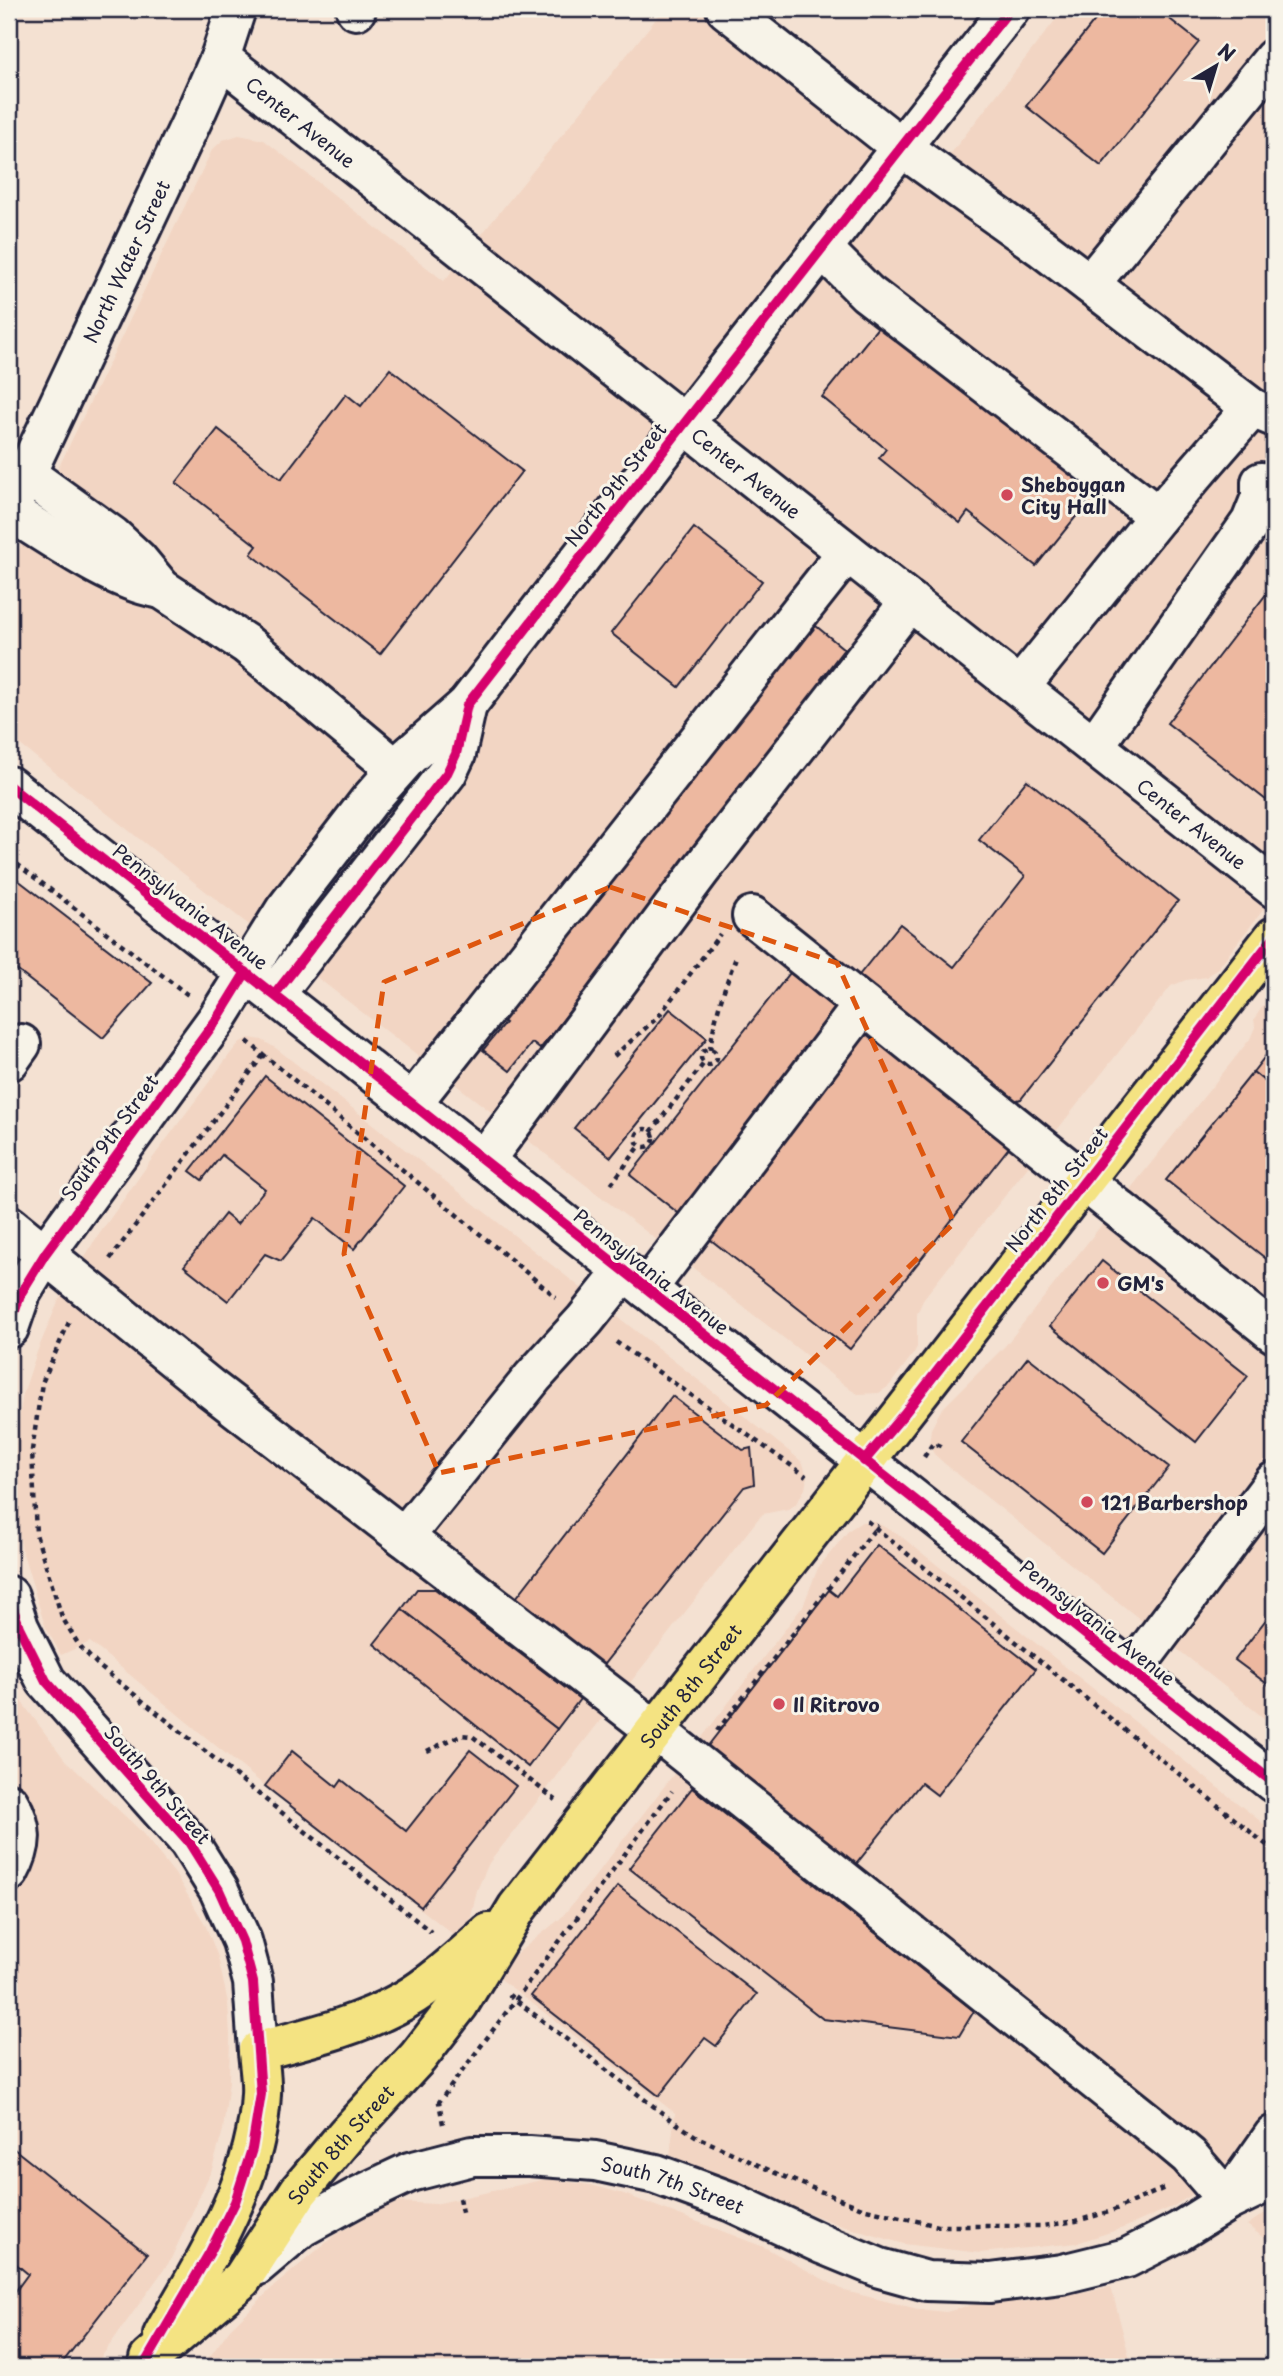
<svg xmlns="http://www.w3.org/2000/svg" width="1283" height="2376" font-family="'Playpen Sans',sans-serif">
<style>
.built{fill:#f2d5c3}
.building{fill:#edb8a0;stroke:#22223b;stroke-width:2}
.lines{fill:none;stroke-linecap:round;stroke-linejoin:round}
.minor-casing{stroke:#22223b;stroke-width:44}
.major-casing{stroke:#22223b;stroke-width:44}
.path{stroke:#22223b;stroke-width:4.5;stroke-dasharray:5 5;stroke-linecap:butt}
.minor{stroke:#f7f3e8;stroke-width:38}
.major{stroke:#f4e382;stroke-width:38}
.cycleway-casing{stroke:#f7f3e8;stroke-width:15}
.cycleway{stroke:#d6006c;stroke-width:10}
.marked{fill:none;stroke:#de560e;stroke-width:5;stroke-dasharray:14 9;stroke-linejoin:round}
.poi-dot{fill:#d1495b;stroke:#f7f3e8;stroke-width:2.5}
.labels{text-anchor:middle;dominant-baseline:central;stroke-width:6;stroke-linejoin:round;paint-order:stroke}
.street-label{font-size:19px;fill:#22223b;stroke:#f7f3e8}
.poi-label{font-size:19px;font-weight:bold;fill:#22223b;stroke:#f7f3e8;text-anchor:start}
</style>
<rect width="100%" height="100%" fill="#f4e1d2"/>
<filter id="ink" filterUnits="userSpaceOnUse"><feTurbulence type="fractalNoise" baseFrequency=".0143" numOctaves="2"/><feDisplacementMap in="SourceGraphic" scale="14" xChannelSelector="R" yChannelSelector="G"/><feConvolveMatrix kernelMatrix="1 2 1 2 8 2 1 2 1" color-interpolation-filters="sRGB"/></filter>
<g filter="url(#ink)">
<g class="built">
<path d="M664,9H704L926,185L1064,9H1274V896L1217,969L1206,977L1186,980L1171,986L924,1298L917,1314V1347L914,1353L889,1386L879,1393L858,1394L851,1390L213,897L9,736V570L212,150L223,140L239,135L264,140L444,281Z"/>
<path d="M1274,990V1726L945,1464L934,1454L929,1444L931,1429L941,1410L1005,1346L1250,1039L1255,1027L1254,1019Z"/>
<path d="M250,1038L262,1040L277,1049L795,1456L803,1463L807,1478L805,1489L795,1505L788,1509L763,1514L758,1519L489,1863L477,1890L470,1922L459,1939L265,1786L90,1642L61,1655L45,1626L22,1550L15,1511L14,1475L17,1432L23,1394L37,1352L58,1302L93,1243L149,1163L230,1054L240,1042Z"/>
<path d="M873,1521L898,1534L1274,1832V2107L1234,2158L1199,2190L1174,2206L1126,2227L1077,2243L980,2253L904,2244L842,2226L766,2196L670,2155L675,2113L498,1977L514,1956L561,1918L593,1879L803,1606L818,1568L849,1530L862,1522Z"/>
<path d="M9,1677L21,1701L65,1760L140,1830L175,1874L205,1924L218,1957L228,2003L230,2035L229,2081L223,2130L212,2169L170,2261L94,2367H9Z"/>
<path d="M546,2179L591,2185L624,2194L764,2247L845,2291L918,2309L946,2312L983,2302H1023L1111,2287L1132,2367H202L230,2329L272,2288L335,2235L369,2215L398,2202L435,2204Z"/>
<path d="M1274,2207V2246L1247,2225Z"/>
</g>
<g class="building">
<path d="M1104,9H1157L1199,42L1101,166L1026,106Z"/>
<path d="M887,316L1099,488L1036,566L968,512L960,523L879,458L886,449L822,397Z"/>
<path d="M390,369L522,471L380,654L251,554L257,546L176,483L218,429L281,479L346,394L361,406Z"/>
<path d="M694,528L762,581L679,687L611,633Z"/>
<path d="M1274,584V789L1266,800L1167,723Z"/>
<path d="M816,626L844,649L821,679L827,684L540,1049L532,1043L510,1071L483,1050L505,1023L497,1017L785,651L792,657Z"/>
<path d="M1027,780L1178,901L1021,1099L1002,1104L852,984L900,924L954,967L1025,876L979,840Z"/>
<path d="M9,873L152,983L103,1038L9,964Z"/>
<path d="M790,973L847,1018L687,1220L630,1175Z"/>
<path d="M670,1009L707,1038L611,1157L574,1128Z"/>
<path d="M865,1015L1018,1136L850,1349L697,1229Z"/>
<path d="M1274,1045V1089L1253,1072Z"/>
<path d="M1253,1072L1274,1089V1265L1166,1180Z"/>
<path d="M265,1076L404,1186L354,1249L315,1218L281,1261L265,1254L228,1301L184,1266L225,1214L237,1224L265,1189L222,1155L202,1180L190,1171Z"/>
<path d="M1102,1261L1248,1376L1196,1442L1050,1326Z"/>
<path d="M1028,1357L1169,1467L1102,1553L961,1442Z"/>
<path d="M672,1396L743,1450L751,1448L754,1484L744,1487L600,1669L513,1602Z"/>
<path d="M877,1545L1036,1669L937,1795L921,1783L849,1873L700,1756L829,1590L837,1596Z"/>
<path d="M417,1589H435L580,1699L557,1729L402,1609Z"/>
<path d="M402,1609L557,1729L528,1767L374,1644Z"/>
<path d="M1274,1609V1689L1235,1660Z"/>
<path d="M470,1750L516,1786L421,1907L265,1786L292,1751L337,1787L342,1780L406,1831Z"/>
<path d="M692,1788L974,2011L959,2036L823,2019L629,1868Z"/>
<path d="M618,1886L757,1994L716,2046L705,2038L659,2096L531,1996Z"/>
<path d="M9,2145L147,2254L59,2367H9V2300L28,2274L9,2258Z"/>
</g>
<g class="lines">
<g class="minor-casing">
<g id="minor">
<path d="M356,9V10"/>
<path d="M726,9L901,147L1041,247L1252,408L1274,417"/>
<path id="s1" d="M220,58L1274,888"/>
<path d="M822,248L867,293L1158,516"/>
<path d="M1090,284L1274,58"/>
<path d="M26,474L112,536L138,560L162,589L246,644L396,769"/>
<path id="s2" d="M9,510L197,110L220,58L236,9"/>
<path d="M9,511C50,536 111,580 157,588"/>
<path d="M1020,687L1158,516L1252,408"/>
<path d="M1094,746L1251,522L1261,497V482"/>
<path d="M9,786L1274,1783"/>
<path d="M752,916L1274,1333"/>
<path d="M275,994L447,773L456,754L467,705"/>
<path d="M9,1061L21,1044"/>
<path d="M412,1103L847,552"/>
<path d="M484,1161L700,871L910,601"/>
<path d="M9,1225L209,1387L655,1730L1171,2141L1189,2156L1228,2201"/>
<path d="M647,1289L863,1005"/>
<path d="M9,1328L21,1293L45,1254L217,1019L285,910L369,801L409,756L467,705L684,424L1010,9"/>
<path d="M404,1537L533,1377L585,1320L624,1271"/>
<path d="M9,1596L19,1627L46,1681L189,1842L219,1890L242,1941L253,1982L258,2051"/>
<path d="M1132,1671L1274,1482"/>
<path d="M9,1803C24,1827 23,1847 9,1872"/>
<path d="M1229,2199L1274,2135"/>
<path id="s3" d="M256,2266L302,2227L359,2196L410,2172L472,2156H529L595,2161L656,2174L732,2202L824,2245L880,2268L927,2281L990,2283L1062,2274L1127,2258L1180,2231L1228,2201L1274,2179"/>
</g>
</g>
<g class="major-casing">
<g id="major">
<path d="M163,2335C205,2260 257,2182 261,2094C262,2080 259,2065 258,2051C308,2038 359,2026 405,2000C433,1984 465,1954 489,1933"/>
<path id="s4" d="M149,2359L242,2279L299,2191L346,2135L418,2057L459,2004L517,1908L1274,937"/>
</g>
</g>
<g class="path">
<path d="M9,858L188,995"/>
<path d="M247,1041L556,1297"/>
<circle cx="709" cy="1057" r="8"/>
<path d="M710,1050C714,1017 725,985 737,955"/>
<path d="M614,1056L658,1017L720,934"/>
<circle cx="645" cy="1138" r="9"/>
<path d="M651,1132L704,1063"/>
<path d="M611,1184L640,1146"/>
<path d="M110,1259L264,1054"/>
<path d="M69,1322L42,1383L32,1450L36,1534L62,1617L80,1647L100,1667L431,1932"/>
<path d="M616,1342L806,1476"/>
<path d="M924,1457L933,1443L945,1448"/>
<path d="M867,1521L1274,1851"/>
<path d="M717,1731L878,1525"/>
<path d="M427,1751L461,1735L472,1736L556,1800"/>
<path d="M509,1995L670,2119L697,2137L780,2175L862,2208L938,2226H1042L1076,2221L1109,2212L1167,2187"/>
<path d="M443,2124L439,2102L672,1791"/>
<path d="M459,2198L463,2217"/>
</g>
<use href="#minor" class="minor"/>
<use href="#major" class="major"/>
<g class="cycleway-casing">
<g id="cycleway">
<path d="M9,786L1274,1783"/>
<path d="M275,994L447,773L456,754L467,705L684,424L1010,9"/>
<path d="M9,1328L21,1293L45,1254L217,1019L246,972"/>
<path d="M864,1461L904,1414L1274,937"/>
<path d="M9,1596L19,1627L46,1681L189,1842L219,1890L242,1941L253,1982L261,2094L252,2149L235,2202L210,2252L143,2367"/>
</g>
</g>
<use href="#cycleway" class="cycleway"/>
</g>
</g>
<path class="marked" d="M610,887L837,963L954,1223L766,1405L439,1473L344,1254L384,982Z"/>
<g class="poi-dot">
<circle cx="1007" cy="495" r="7"/>
<circle cx="1103" cy="1283" r="7"/>
<circle cx="1087" cy="1502" r="7"/>
<circle cx="779" cy="1704" r="7"/>
</g>
<g class="labels">
<g class="street-label">
<text stroke="none"><textPath href="#s1" startOffset="103">Center Avenue</textPath></text>
<text stroke="none"><textPath href="#s2" startOffset="275">North Water Street</textPath></text>
<text stroke="none"><textPath href="#s1" startOffset="670">Center Avenue</textPath></text>
<text transform="translate(615 484) rotate(-52)">North 9th Street</text>
<text stroke="none"><textPath href="#s1" startOffset="1237">Center Avenue</textPath></text>
<text transform="translate(191 906) rotate(38)">Pennsylvania Avenue</text>
<text transform="translate(109 1137) rotate(-54)">South 9th Street</text>
<text transform="translate(1056 1189) rotate(-52)">North 8th Street</text>
<text transform="translate(652 1271) rotate(38)">Pennsylvania Avenue</text>
<text transform="translate(1098 1622) rotate(38)">Pennsylvania Avenue</text>
<text stroke="none"><textPath href="#s4" startOffset="868">South 8th Street</textPath></text>
<text transform="translate(158 1784) rotate(49)">South 9th Street</text>
<text stroke="none"><textPath href="#s4" startOffset="290">South 8th Street</textPath></text>
<text stroke="none"><textPath href="#s3" startOffset="450">South 7th Street</textPath></text>
</g>
<g class="poi-label">
<text x="1021" y="484">Sheboygan<tspan x="1021" dy="22">City Hall</tspan></text>
<text x="1117" y="1283">GM's</text>
<text x="1101" y="1502">121 Barbershop</text>
<text x="793" y="1704">Il Ritrovo</text>
</g>
</g>
<rect width="1283" height="2376" fill="none" stroke="#f7f3e8" stroke-width="35"/>
<rect x="18" y="18" width="1248" height="2341" fill="none" stroke="#22223b" stroke-width="2.5" filter="url(#ink)"/>
<g transform="translate(1216 66) rotate(38)" stroke="#f7f3e8" stroke-width="5" paint-order="stroke">
<path d="M0-5L12 26L0 18L-12 26Z" fill="#22223b"/>
<text y="-10" font-size="19" font-weight="bold" text-anchor="middle" fill="#22223b">N</text>
</g>
</svg>
